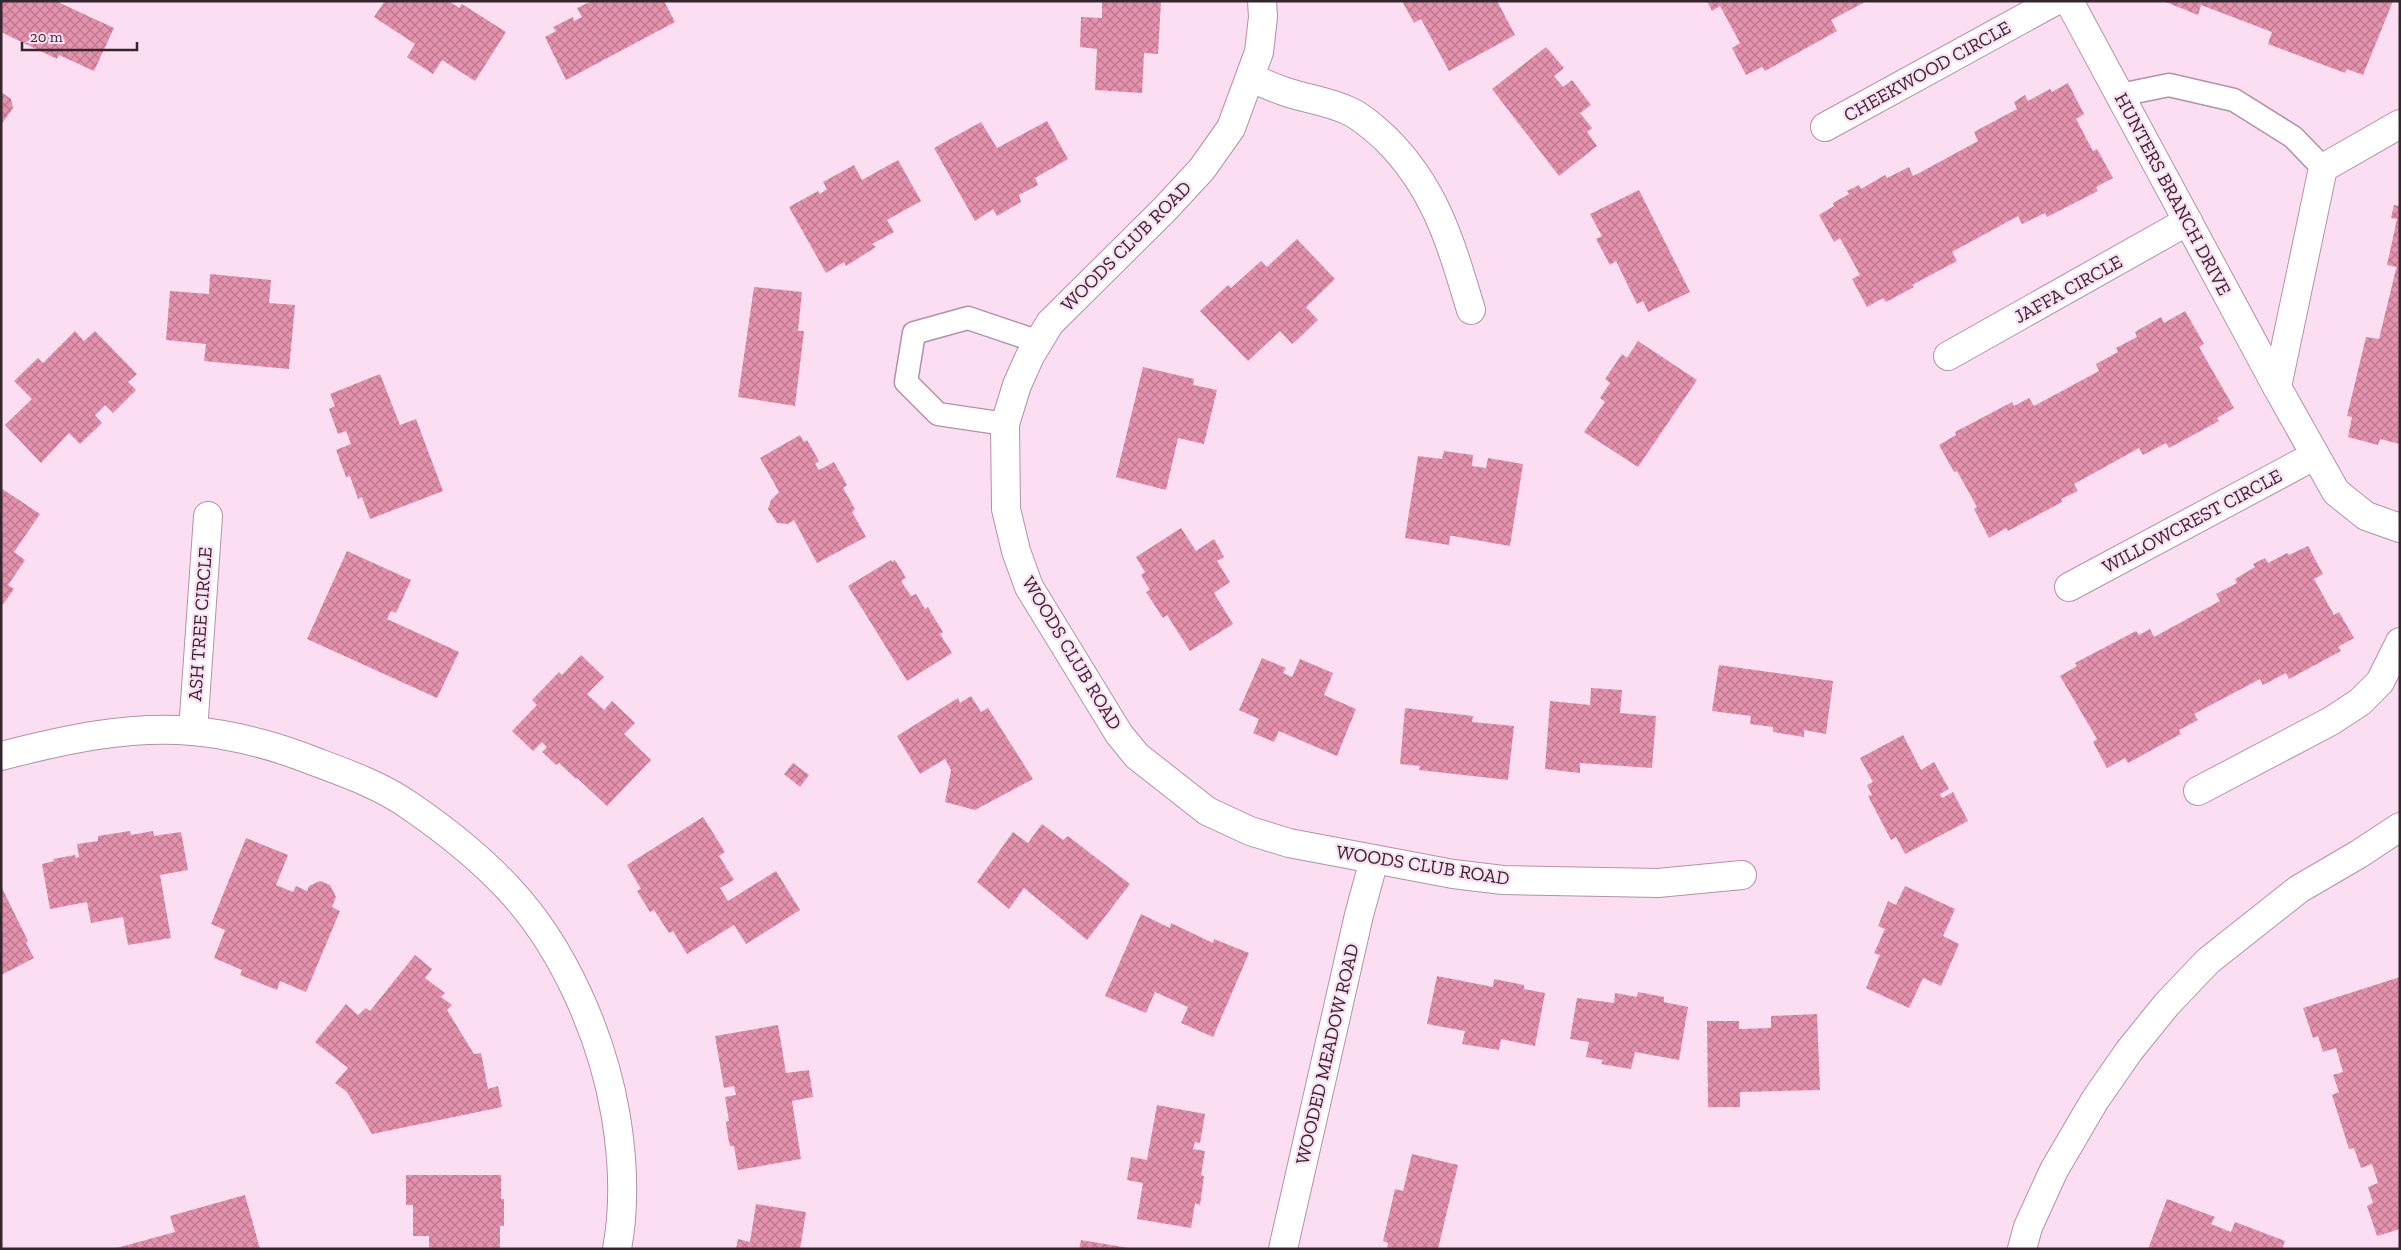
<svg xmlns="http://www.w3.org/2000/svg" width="2401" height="1250" font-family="'Zilla Slab',serif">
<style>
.building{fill:url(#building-cross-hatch)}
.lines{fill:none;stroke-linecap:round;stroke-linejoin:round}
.lane-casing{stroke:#b491a9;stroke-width:25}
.street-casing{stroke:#b491a9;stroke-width:30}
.lane{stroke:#fff;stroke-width:22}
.street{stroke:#fff;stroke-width:28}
.labels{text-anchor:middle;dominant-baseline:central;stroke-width:4.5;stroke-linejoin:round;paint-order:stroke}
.street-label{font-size:19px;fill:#34262f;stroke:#fcdef2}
</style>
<defs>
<pattern id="building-cross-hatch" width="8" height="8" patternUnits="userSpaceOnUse" patternTransform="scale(1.25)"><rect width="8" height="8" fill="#e492ae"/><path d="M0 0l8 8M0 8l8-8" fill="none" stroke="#ba778e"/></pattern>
</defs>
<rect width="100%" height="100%" fill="#fcdef2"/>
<g class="building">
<path d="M1,1H61L60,3L114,28L94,71L59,55L57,59L1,32Z"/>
<path d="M385,1H449L459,8L462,4L506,32L475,81L442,60L433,74L407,57L415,44L374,17Z"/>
<path d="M592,1H664L675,22L566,80L545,37L556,31L553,27L573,17L574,21L582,17L577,8Z"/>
<path d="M1102,1H1161L1158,54L1144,53L1142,93L1095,90L1097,49L1080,47L1081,17L1102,18Z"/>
<path d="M1402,1H1497L1515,35L1449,71L1421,19L1414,23Z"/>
<path d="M1707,1H1867L1831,20L1837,31L1765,71L1762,67L1746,75L1732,48L1740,43L1720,6L1712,11Z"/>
<path d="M2163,1H2393L2363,75L2347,69L2345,73L2268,44L2272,32L2201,5L2198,15Z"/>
<path d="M1546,47L1564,68L1554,76L1563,87L1572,80L1591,105L1580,113L1592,128L1587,132L1597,146L1559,176L1492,89Z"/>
<path d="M2068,83L2084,114L2076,119L2093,151L2097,149L2113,178L2096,187L2098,191L2047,217L2045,213L2022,224L2018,216L1952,252L1957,261L1912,285L1914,287L1886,302L1883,298L1867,307L1852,279L1860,275L1840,238L1834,242L1819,215L1834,206L1833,203L1849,194L1847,191L1859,185L1861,189L1885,175L1887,178L1909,167L1913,176L1921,172L1978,141L1974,132L2017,109L2014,102L2025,95L2028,101L2050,89L2052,92Z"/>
<path d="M1,92L11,99L13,108L1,125Z"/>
<path d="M1047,121L1068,159L1035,178L1038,185L1019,195L1021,202L997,216L993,209L975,221L934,148L981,122L997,148Z"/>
<path d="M898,160L921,201L887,220L894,232L872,244L876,247L846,266L844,262L826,273L789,207L818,191L820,194L827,189L823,182L854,165L862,180Z"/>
<path d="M1639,190L1690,292L1648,312L1643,301L1637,304L1616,261L1610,265L1596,239L1602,236L1590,214Z"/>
<path d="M2394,205L2400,206V444L2380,439L2378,445L2348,437L2352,417L2347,416L2366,337L2379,339L2396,269L2397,267L2387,265L2397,219L2391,218Z"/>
<path d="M1297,239L1335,279L1306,307L1318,320L1297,340L1292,344L1280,331L1248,361L1200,311L1228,285L1231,288L1261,261L1267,267Z"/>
<path d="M210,274L271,280L269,303L295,305L289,369L204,361L206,344L166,340L170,291L209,294Z"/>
<path d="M754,287L802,292L798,331H804L795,406L738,397Z"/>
<path d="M2185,311L2204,344L2199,347L2234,408L2217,418L2219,421L2169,448L2166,443L2143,455L2139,448L2074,484L2078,491L2061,499L2062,502L2008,531L2006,528L1989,538L1974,509L1977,507L1957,471L1954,472L1939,445L1956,435L1955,432L2012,402L2014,406L2029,398L2034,406L2099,371L2096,364L2118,352L2116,348L2137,337L2135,332L2161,317L2164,323Z"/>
<path d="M75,331L84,341L95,331L137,374L128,382L136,390L113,413L105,405L95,415L102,423L80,444L69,433L41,463L5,425L32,399L14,381L38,358L43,363Z"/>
<path d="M1638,341L1697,380L1638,467L1584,432L1605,402L1600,398L1610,383L1605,379L1622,354L1627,358Z"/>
<path d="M1143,367L1194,379L1193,385L1217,390L1204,444L1178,438L1166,490L1116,477Z"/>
<path d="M380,374L400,425L416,419L443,491L370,519L362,497L358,499L350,476L346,477L336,450L351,444L346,431L338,434L329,409L335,406L330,394Z"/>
<path d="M800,435L804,442L807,440L819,461L815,464L819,470L834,462L847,485L843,488L855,509L852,512L866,537L817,563L794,520L788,524L777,523L768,509L771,500L779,492L760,458Z"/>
<path d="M1444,451L1473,455L1472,466L1486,468L1488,458L1523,464L1510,546L1453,536H1450L1449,545L1405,538L1418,456L1442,459Z"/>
<path d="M1,488L40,514L14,552L25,560L8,585L14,589L1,607Z"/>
<path d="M1181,528L1196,551L1214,539L1224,557L1217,561L1230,582L1214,593L1233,624L1190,651L1167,615L1163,618L1146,592L1150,590L1141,575L1145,572L1136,557Z"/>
<path d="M2308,546L2323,574L2314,579L2334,615L2339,612L2354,638L2338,647L2341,651L2289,679L2286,673L2263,685L2260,679L2194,714L2198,720L2179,730L2181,734L2128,763L2125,758L2107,768L2093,742L2097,739L2060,676L2077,666L2075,663L2136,631L2139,635L2150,629L2154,637L2220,601L2216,594L2237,583L2235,579L2255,567L2253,564L2265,558L2268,563L2287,553L2289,555Z"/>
<path d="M347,551L411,580L396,613L391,611L387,619L459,652L437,698L307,639Z"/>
<path d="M891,560L892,562L895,560L906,578L901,581L911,596L916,594L925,609L928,607L930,611L943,632L940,634L952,653L907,681L848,586Z"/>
<path d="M581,655L604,677L587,694L604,710L612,701L632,720L635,723L624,734L651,760L607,806L577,778L576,779L559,763L556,765L542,752L547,747L542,742L533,751L512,731L537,705L532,700L559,672L562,675Z"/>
<path d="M1262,658L1286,668L1283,673L1292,677L1300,659L1333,673L1324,695L1356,709L1337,756L1279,731L1274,742L1253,733L1259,719L1239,710Z"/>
<path d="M1719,665L1833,681L1826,734L1804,730V737L1779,733L1773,732V727L1750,724L1751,716L1712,711Z"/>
<path d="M1591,688L1622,690L1620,713L1656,716L1652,768L1580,763V773L1545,769L1550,701L1590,705Z"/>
<path d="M971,696L981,712L988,708L1033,779L975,810L945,802L951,770L945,759L920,774L897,736L958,698L960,703Z"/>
<path d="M1405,708L1473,716L1472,722L1514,726L1508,780L1419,770L1420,766L1400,764Z"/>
<path d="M1903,735L1921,770L1934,762L1949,789L1940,794L1942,798L1953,792L1968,821L1905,854L1896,837L1891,840L1868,796L1872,795L1867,785L1873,782L1860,758Z"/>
<path d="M793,763L809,775L800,787L784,774Z"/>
<path d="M703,817L725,852L719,856L734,880L720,888L728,901L776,871L800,910L746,944L734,925L687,954L673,931L669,933L654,910L650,912L637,891L641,889L627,865Z"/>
<path d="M1042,824L1063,840L1068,836L1130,884L1087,940L1024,888L1009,909L977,882L1013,832L1028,843Z"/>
<path d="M130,831L131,835L153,831L154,836L181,832L188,870L160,875L171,938L128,945L123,917L91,923L87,902L50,909L42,864L54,861L53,859L75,855L76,858L79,857L77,844L98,841V836Z"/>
<path d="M246,838L288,855L276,885L293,892L296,886L307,891L309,886L320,881L330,885L336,897L332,907L340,911L306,992L280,981L277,990L240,975L242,970L214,958L225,930L211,924Z"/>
<path d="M1,886L28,941L26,943L34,958L1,975Z"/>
<path d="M1905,886L1955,909L1943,936L1959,944L1941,986L1923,978L1909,1008L1866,988L1880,955L1874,953L1885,929L1878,926L1888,901L1896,905Z"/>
<path d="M1141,914L1170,928L1171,923L1213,943L1214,939L1249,953L1213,1037L1181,1023L1188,1007L1155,992L1146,1013L1105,996Z"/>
<path d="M415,955L432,969L425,978L445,993L441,997L452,1005L447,1010L474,1054L481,1053L488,1089L498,1086L502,1107L372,1134L347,1092L335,1083L348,1068L315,1042L346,1004L358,1015L366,1008L370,1011Z"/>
<path d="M1437,976L1493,987L1494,979L1524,985V989L1545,993L1535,1046L1501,1039L1499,1050L1462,1044L1465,1031L1427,1024Z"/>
<path d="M2400,977V1229L2377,1236L2367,1206L2373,1203L2368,1187L2378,1183L2372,1164L2361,1168L2354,1148L2349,1149L2332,1095L2339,1092L2333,1075L2343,1072L2336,1048L2323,1052L2318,1036L2313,1038L2303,1008Z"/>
<path d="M1638,992L1664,997V1002L1688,1007L1679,1060L1635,1052L1631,1069L1601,1064L1603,1060L1586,1057L1589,1042L1570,1039L1577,998L1614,1003L1615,993L1637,997Z"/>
<path d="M1817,1014L1820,1090L1740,1092V1107H1708L1707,1021H1739V1029L1771,1028V1016Z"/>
<path d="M778,1025L786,1073L809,1070L813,1097L792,1101L801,1159L738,1170L734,1146H730L728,1137L726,1122L729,1121L725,1097L736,1095L734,1086L724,1088L715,1036Z"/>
<path d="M1157,1105L1205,1114L1200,1143L1195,1142L1193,1149L1205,1151L1201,1175L1204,1176L1200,1205L1195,1203L1191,1228L1137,1219L1143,1183L1127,1180L1131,1157L1147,1160Z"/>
<path d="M1412,1154L1458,1165L1438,1249H1387L1388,1243L1383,1241L1395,1189L1403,1191Z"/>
<path d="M406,1175H501V1199H504V1226H500V1248L429,1249V1236H413V1205H406Z"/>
<path d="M245,1195L260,1249H113L175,1232L170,1216Z"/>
<path d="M2167,1199L2215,1217L2211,1224L2231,1232L2235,1222L2285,1241L2282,1249H2148Z"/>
<path d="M756,1204L806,1212L800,1249H736L738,1239L750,1242Z"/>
<path d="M1081,1240L1129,1248V1249H1079Z"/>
</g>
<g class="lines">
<g class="lane-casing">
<g id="lane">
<path d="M2120,95L2169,85L2234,100L2293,137L2323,168"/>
<path d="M1005,424L938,414L906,382L914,333L968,318L1039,342"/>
</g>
</g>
<g class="street-casing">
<g id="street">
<path d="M1262,1L1263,17L1259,52L1231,128L1202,169L1164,210L1050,323L1030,356L1017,385L1005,424L1006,509L1016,551L1029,587L1119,734L1137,756L1207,811L1250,831L1289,843L1453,874L1503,880L1658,883L1742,875"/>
<path d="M2069,1L2277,387"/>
<path d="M1251,78C1263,83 1274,88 1286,92C1307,99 1328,101 1349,111C1362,117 1374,128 1385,138C1436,188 1451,244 1471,310"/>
<path d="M2400,124L2323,168L2277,387L2336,492L2366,516L2400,528"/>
<path d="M1825,127L2055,1"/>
<path d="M1948,356L2188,221"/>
<path d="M2069,587L2314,456"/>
<path d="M193,731L208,516"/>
<path d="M1,756C63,740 129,725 193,731C236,735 276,746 316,762C348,774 382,786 410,806C445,830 480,858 508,888C564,947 603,1038 616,1117C623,1160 625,1206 617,1249"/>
<path d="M2198,791L2331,721L2360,702L2380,682L2400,642"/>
<path d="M1283,1249L1359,915L1374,860"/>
<path d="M2022,1249L2028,1227L2054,1170L2095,1100L2129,1051L2167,1004L2208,961L2299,889L2359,854L2400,827"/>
</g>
</g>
<use href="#lane" class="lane"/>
<use href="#street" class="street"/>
</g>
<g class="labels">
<g class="street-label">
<text transform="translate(1927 71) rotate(-29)">CHEEKWOOD CIRCLE</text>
<text transform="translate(2173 194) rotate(62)">HUNTERS BRANCH DRIVE</text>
<text transform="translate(1126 246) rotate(-45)">WOODS CLUB ROAD</text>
<text transform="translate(2068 289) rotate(-29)">JAFFA CIRCLE</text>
<text transform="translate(2192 521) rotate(-28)">WILLOWCREST CIRCLE</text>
<text transform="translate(200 624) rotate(-86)">ASH TREE CIRCLE</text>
<text transform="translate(1072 653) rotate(59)">WOODS CLUB ROAD</text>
<text transform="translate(1423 865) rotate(9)">WOODS CLUB ROAD</text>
<text transform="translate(1327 1054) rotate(-77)">WOODED MEADOW ROAD</text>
</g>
</g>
<rect width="2401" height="1250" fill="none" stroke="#34262f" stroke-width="5"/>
<path d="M22 42v8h115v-8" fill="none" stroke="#34262f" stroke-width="2.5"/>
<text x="30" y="42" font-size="15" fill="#34262f" stroke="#fcdef2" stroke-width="4" paint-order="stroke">20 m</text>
</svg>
